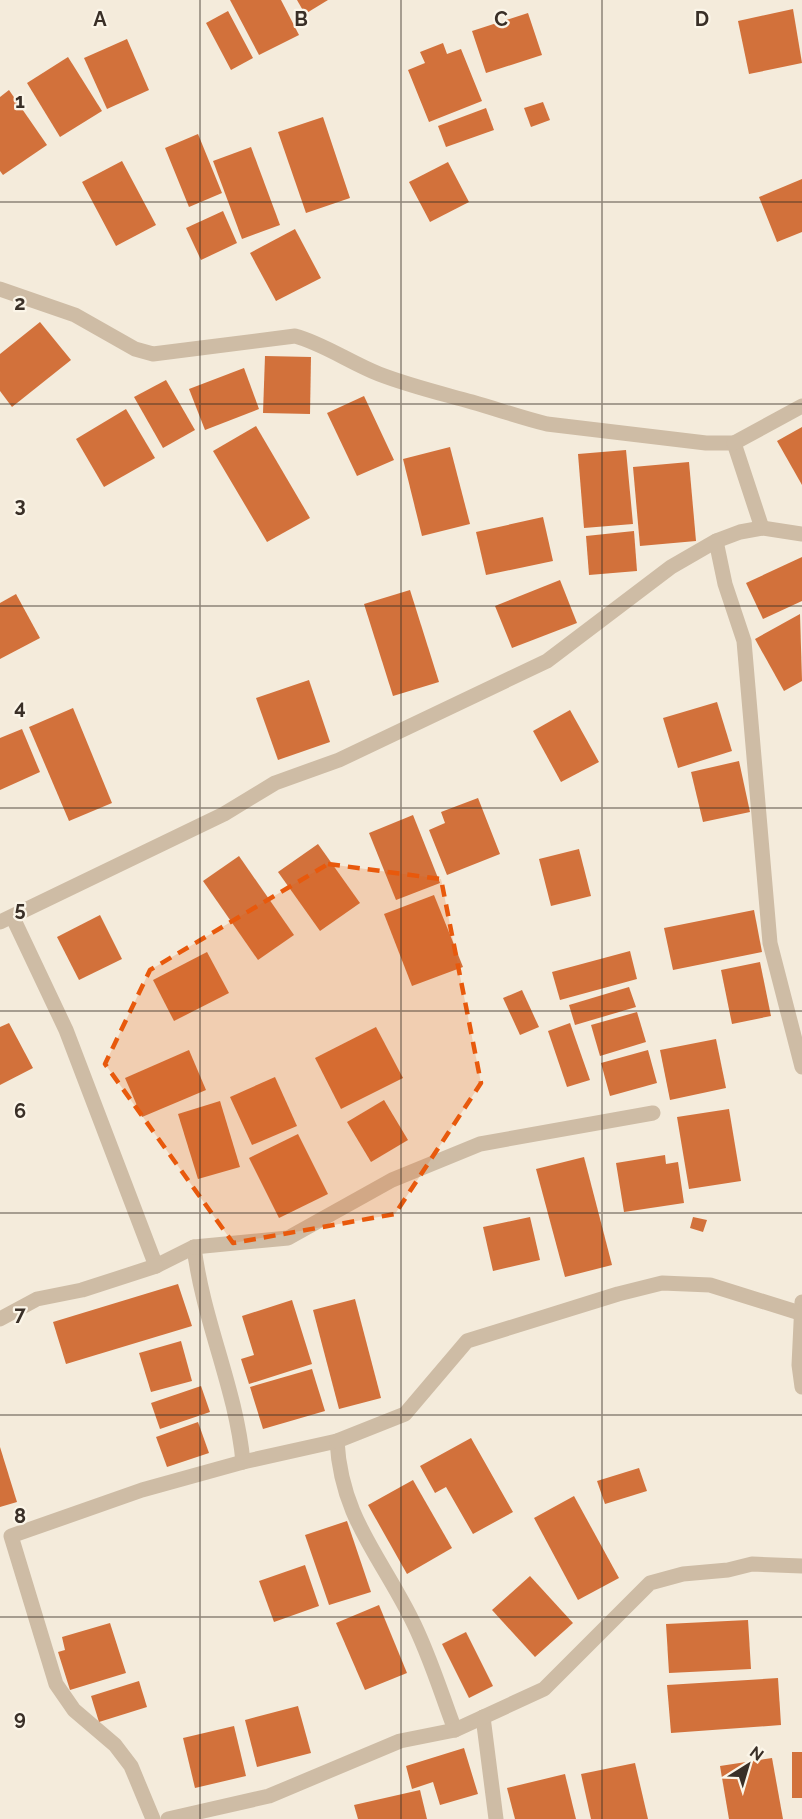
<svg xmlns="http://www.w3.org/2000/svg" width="802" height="1819" font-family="Raleway,sans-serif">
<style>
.building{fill:#d2713b}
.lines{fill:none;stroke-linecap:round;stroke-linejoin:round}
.street{stroke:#cebca5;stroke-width:15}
.marked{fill:#e8590c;fill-opacity:0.2;stroke:#e8590c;stroke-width:4.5;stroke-dasharray:12 8;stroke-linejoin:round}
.grid{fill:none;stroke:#392f27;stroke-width:1.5;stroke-opacity:0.55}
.grid-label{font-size:20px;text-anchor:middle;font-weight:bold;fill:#392f27;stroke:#fbf5e8;stroke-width:4.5;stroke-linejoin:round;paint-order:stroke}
</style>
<rect width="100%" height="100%" fill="#f4ebdb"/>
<g class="building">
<path d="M230,0H281L299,35L259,55Z"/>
<path d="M297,0H328L305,14Z"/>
<path d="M793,9L802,63L749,74L738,21Z"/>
<path d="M228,11L253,58L231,70L206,23Z"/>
<path d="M528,13L542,55L486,73L472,31Z"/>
<path d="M127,39L149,90L107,109L84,58Z"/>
<path d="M443,43L447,54L461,49L482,101L429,122L408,70L425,63L420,52Z"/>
<path d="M68,57L102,111L60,137L27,83Z"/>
<path d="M9,90L47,145L3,175L0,171V97Z"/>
<path d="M543,102L550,120L531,127L524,108Z"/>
<path d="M486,108L494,130L446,147L438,126Z"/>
<path d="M323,117L350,198L306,213L278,132Z"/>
<path d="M198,134L222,193L189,207L165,148Z"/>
<path d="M251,147L280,225L242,239L213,161Z"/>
<path d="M122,161L156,225L116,246L82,182Z"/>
<path d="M448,162L469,202L430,222L409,182Z"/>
<path d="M802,179V232L777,242L759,197Z"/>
<path d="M223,211L237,243L201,260L186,228Z"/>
<path d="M295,229L321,278L276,301L250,253Z"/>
<path d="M40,322L71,360L12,407L0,391V354Z"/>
<path d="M265,356L311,357L310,414L263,413Z"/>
<path d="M244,368L259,409L205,430L189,389Z"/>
<path d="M166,380L195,430L163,448L134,397Z"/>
<path d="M364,396L394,460L357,476L327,413Z"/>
<path d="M126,409L155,458L104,487L76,439Z"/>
<path d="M256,426L310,518L267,542L213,451Z"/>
<path d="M802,427V485L777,441Z"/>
<path d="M450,447L470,524L422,536L403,459Z"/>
<path d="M626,450L633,524L584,528L578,454Z"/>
<path d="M689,462L696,541L640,546L633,467Z"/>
<path d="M543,517L553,561L486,575L476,532Z"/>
<path d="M634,531L637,571L589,575L586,536Z"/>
<path d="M802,557V601L763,619L746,583Z"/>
<path d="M560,580L577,623L512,648L495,606Z"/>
<path d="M410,590L439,682L393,696L364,604Z"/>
<path d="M16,594L40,638L0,659V603Z"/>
<path d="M800,614L802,681L784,691L755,639Z"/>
<path d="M309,680L330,742L278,760L256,698Z"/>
<path d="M717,702L732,751L678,768L663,718Z"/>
<path d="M73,708L112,803L69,821L29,727Z"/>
<path d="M570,710L599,762L561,782L533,731Z"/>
<path d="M22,729L40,772L0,790V738Z"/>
<path d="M739,761L750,812L703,822L691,772Z"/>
<path d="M478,798L500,854L447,875L429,830L445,823L441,812Z"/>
<path d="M413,815L440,883L396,900L369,833Z"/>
<path d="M318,844L360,903L320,931L278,872Z"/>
<path d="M579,849L591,896L551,906L539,859Z"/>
<path d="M239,856L294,935L258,960L203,881Z"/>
<path d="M434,895L463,967L412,986L384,914Z"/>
<path d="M754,910L762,952L673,970L664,928Z"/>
<path d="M100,915L122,959L79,980L57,937Z"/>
<path d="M630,951L637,979L560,1000L552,972Z"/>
<path d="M207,952L229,993L174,1021L153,980Z"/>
<path d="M760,962L771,1016L732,1024L721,970Z"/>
<path d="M629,987L636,1007L575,1025L569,1005Z"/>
<path d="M522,990L539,1027L520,1035L503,998Z"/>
<path d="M637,1012L646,1042L600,1056L591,1025Z"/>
<path d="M9,1023L33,1068L0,1085V1027Z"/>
<path d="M570,1023L590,1080L567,1087L548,1031Z"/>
<path d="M376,1027L403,1078L341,1109L315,1058Z"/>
<path d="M716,1039L726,1088L670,1100L660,1050Z"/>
<path d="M189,1050L206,1090L142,1117L125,1078Z"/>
<path d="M648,1050L657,1083L610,1096L601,1063Z"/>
<path d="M275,1077L297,1126L252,1145L230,1097Z"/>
<path d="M384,1100L408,1140L371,1162L347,1122Z"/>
<path d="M220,1101L240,1167L198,1179L178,1114Z"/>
<path d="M729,1109L741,1181L689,1189L677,1117Z"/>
<path d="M298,1134L328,1194L279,1218L249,1158Z"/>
<path d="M665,1155L666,1164L678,1162L684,1203L624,1212L616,1163Z"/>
<path d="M584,1157L612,1265L565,1277L536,1169Z"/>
<path d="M530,1217L540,1260L493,1271L483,1227Z"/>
<path d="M693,1217L707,1220L703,1232L690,1228Z"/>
<path d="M178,1284L192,1326L66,1364L53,1322Z"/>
<path d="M355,1299L381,1398L339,1409L313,1310Z"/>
<path d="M292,1300L312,1364L249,1384L241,1359L254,1355L242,1316Z"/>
<path d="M181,1341L192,1381L151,1392L139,1353Z"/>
<path d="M312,1369L325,1411L263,1429L250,1387Z"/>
<path d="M201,1386L210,1412L160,1429L151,1403Z"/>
<path d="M198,1422L209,1453L167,1467L156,1437Z"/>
<path d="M471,1438L513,1512L473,1534L446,1487L435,1493L420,1466Z"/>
<path d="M0,1447L17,1502L0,1507Z"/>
<path d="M639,1468L647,1491L605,1504L597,1481Z"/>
<path d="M413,1480L452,1548L407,1574L368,1505Z"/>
<path d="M574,1496L619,1578L578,1600L534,1518Z"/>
<path d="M347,1521L371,1592L329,1605L305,1535Z"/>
<path d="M305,1565L319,1606L274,1622L259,1581Z"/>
<path d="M530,1576L573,1623L535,1657L492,1610Z"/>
<path d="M379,1605L407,1673L365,1690L336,1623Z"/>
<path d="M748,1620L751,1669L669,1673L666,1624Z"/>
<path d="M110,1623L126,1673L70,1690L58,1652L65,1650L62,1637Z"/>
<path d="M466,1632L493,1686L469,1698L442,1644Z"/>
<path d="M778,1678L781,1725L671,1733L667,1685Z"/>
<path d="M139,1681L147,1707L99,1722L91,1696Z"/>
<path d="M298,1706L311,1753L257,1767L245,1720Z"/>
<path d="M234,1726L246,1776L195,1788L183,1738Z"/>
<path d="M464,1748L478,1794L440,1805L433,1782L412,1789L406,1766Z"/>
<rect x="792" y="1752" width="10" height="46"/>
<path d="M772,1758L783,1819H729L720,1766Z"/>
<path d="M635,1763L648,1819H591L581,1774Z"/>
<path d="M565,1774L576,1819H515L507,1788Z"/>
<path d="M420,1790L427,1819H358L354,1805Z"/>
</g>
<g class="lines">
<g class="street">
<path d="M0,289L75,315L135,349L153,354L295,336C322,343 351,363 379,374C410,386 440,393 472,402C497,409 522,418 547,424L706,443H734L762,528"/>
<path d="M734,443L802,406"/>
<path d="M716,541L725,584L744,641L770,943L802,1067"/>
<path d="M13,918L66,1030L156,1266L194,1247C203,1321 236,1388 243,1462L337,1441C341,1516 379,1554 411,1618C429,1653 441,1693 455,1730"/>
<path d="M0,922L224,814L275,783L339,760L547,661L671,567L716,541L740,532L762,528L802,534"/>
<path d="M194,1247L288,1238L392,1180L480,1144L653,1113"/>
<path d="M802,1302L799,1365L802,1387"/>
<path d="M0,1319L37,1299L82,1290L156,1266"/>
<path d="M337,1441L405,1414L467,1341L618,1294L662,1283L710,1285L800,1313"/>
<path d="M483,1717L496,1819"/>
<path d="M153,1819L131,1766L115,1745L74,1710L56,1684L11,1536L142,1490L243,1462"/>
<path d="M168,1819L269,1796L400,1741L455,1730L544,1689L650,1583L683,1574L728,1570L752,1564L802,1566"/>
</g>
</g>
<path class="marked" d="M328,864L441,879L481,1083L395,1214L233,1243L105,1064L150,970Z"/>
<path class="grid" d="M200,0V1819M401,0V1819M602,0V1819M0,202H802M0,404H802M0,606H802M0,808H802M0,1011H802M0,1213H802M0,1415H802M0,1617H802"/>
<g class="grid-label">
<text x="100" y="26">A</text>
<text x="301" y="26">B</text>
<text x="501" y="26">C</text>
<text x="702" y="26">D</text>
<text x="20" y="108">1</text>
<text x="20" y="310">2</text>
<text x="20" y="512">3</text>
<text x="20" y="714">4</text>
<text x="20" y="916">5</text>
<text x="20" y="1118">6</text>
<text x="20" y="1321">7</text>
<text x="20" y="1523">8</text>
<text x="20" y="1725">9</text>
</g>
<g transform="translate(748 1765) rotate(37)" stroke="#fbf5e8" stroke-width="4.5" paint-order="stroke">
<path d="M0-4.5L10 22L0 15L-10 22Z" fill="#392f27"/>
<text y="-9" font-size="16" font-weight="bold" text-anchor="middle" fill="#392f27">N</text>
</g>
</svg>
